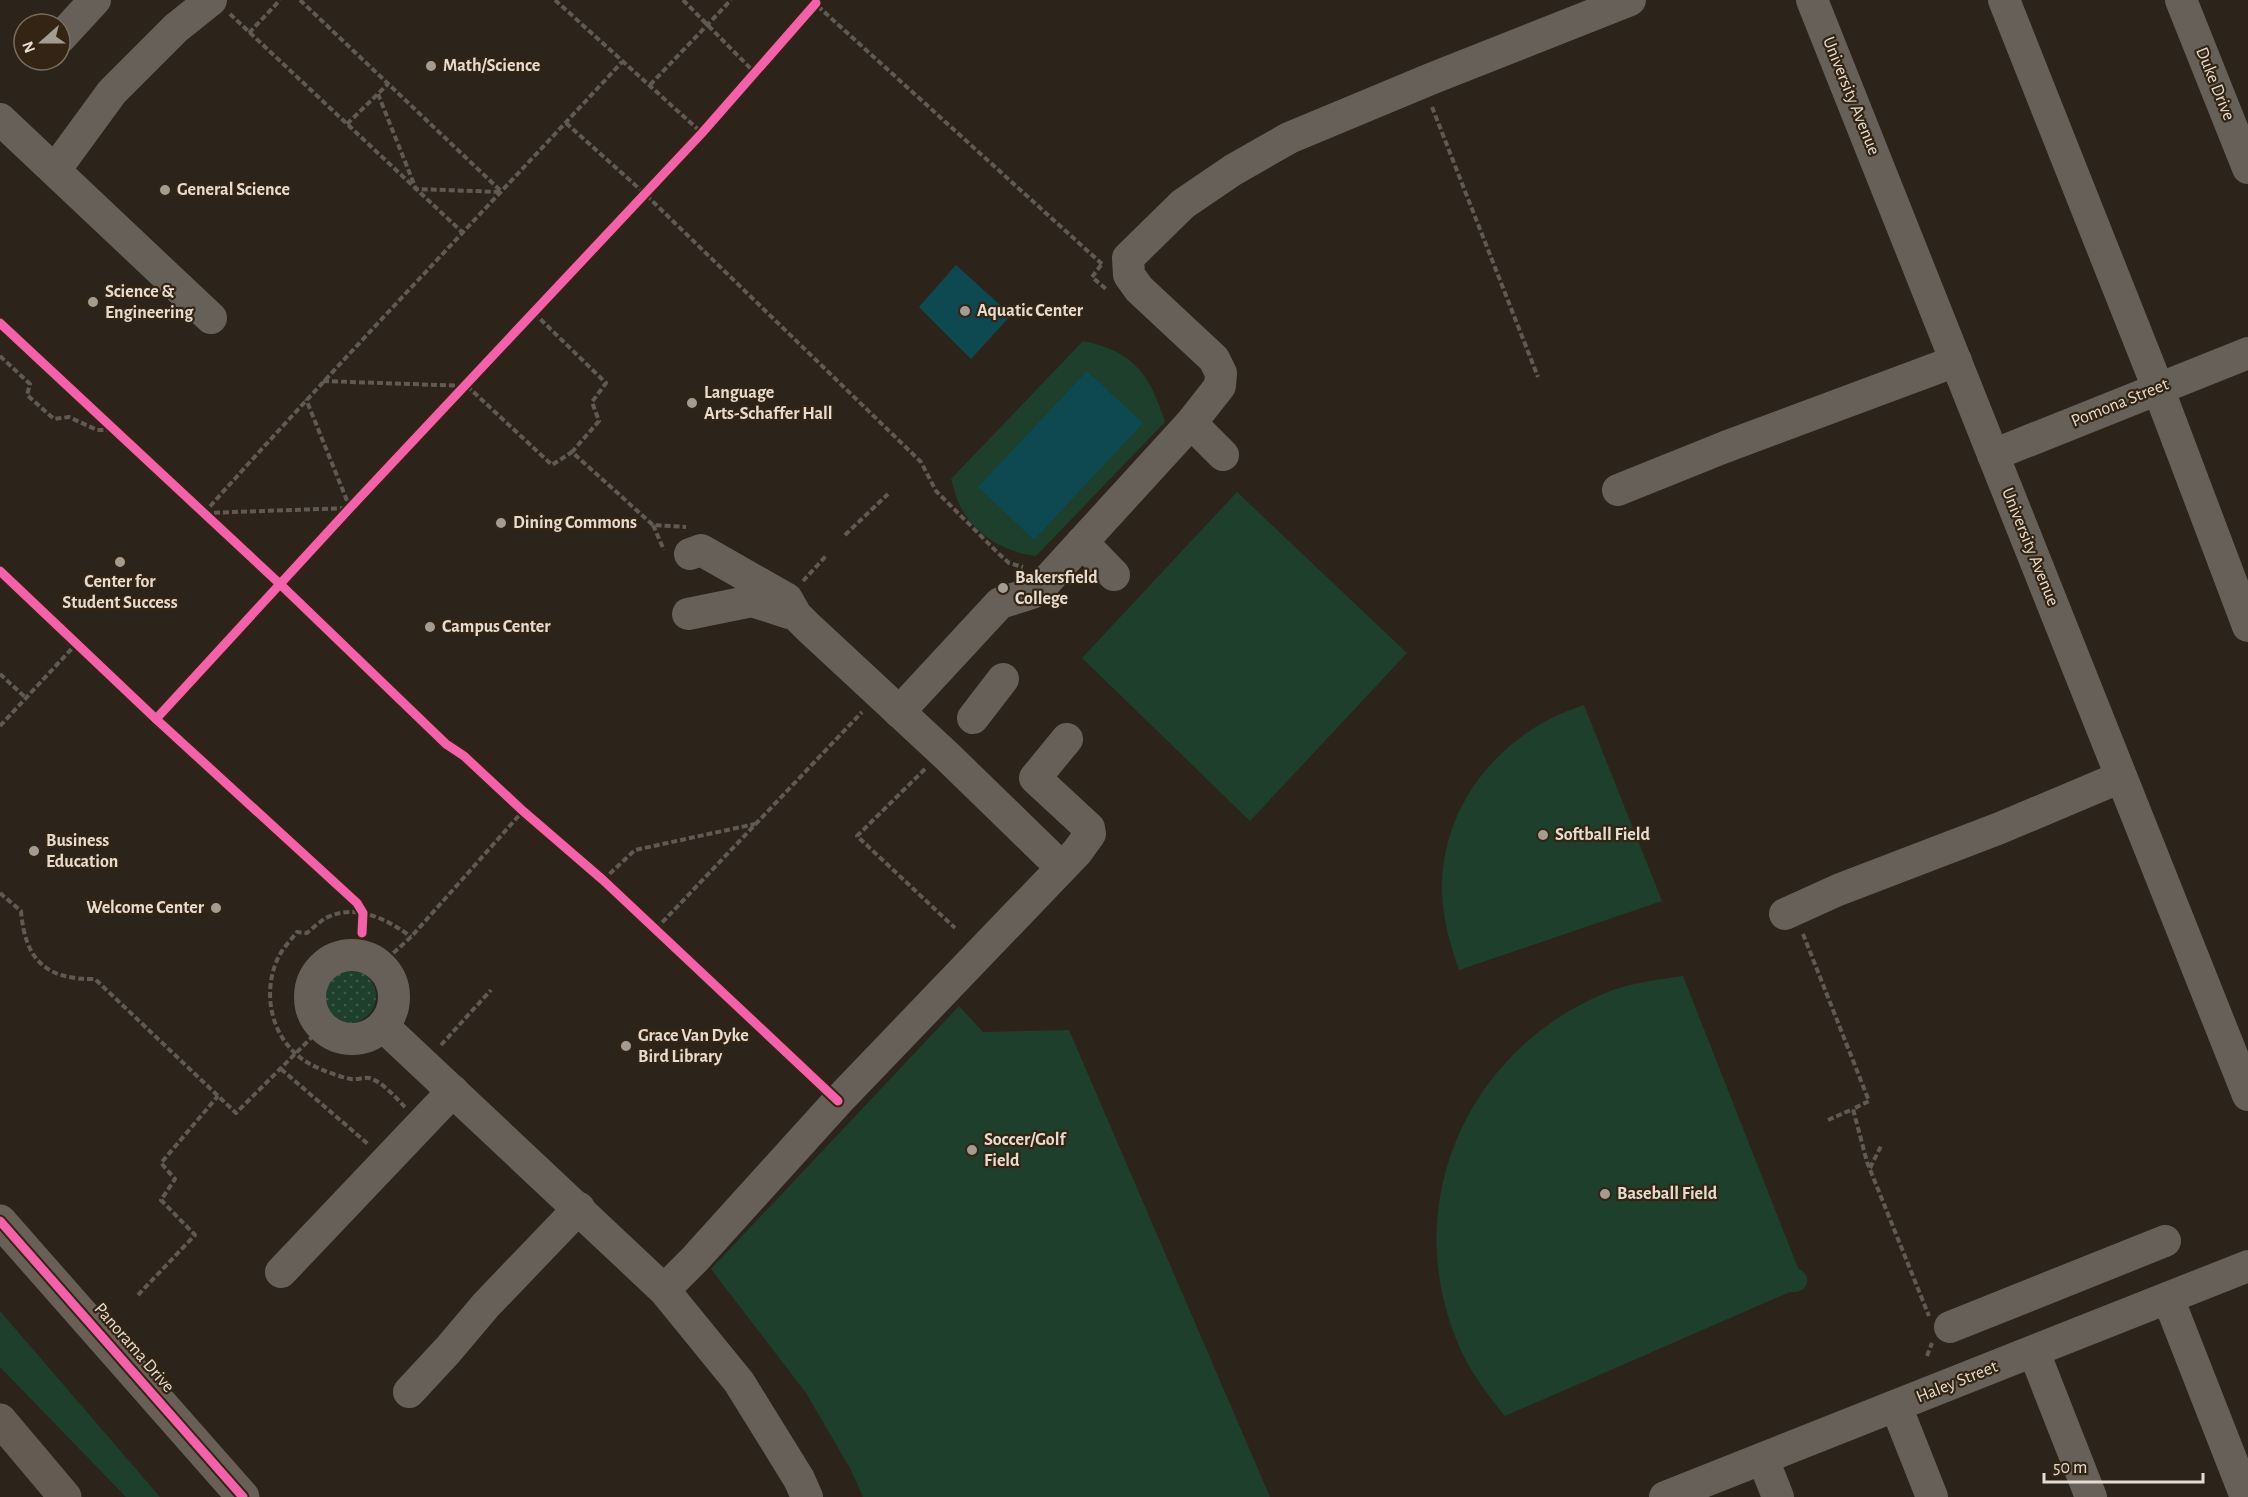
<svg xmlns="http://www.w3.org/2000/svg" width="2248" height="1497" font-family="'Alegreya Sans',sans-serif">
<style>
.grass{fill:#1d3f2b}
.park{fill:url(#park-dots)}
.water{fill:#0e4952}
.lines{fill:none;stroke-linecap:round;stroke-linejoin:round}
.path{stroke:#615a54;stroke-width:4;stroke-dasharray:6 3;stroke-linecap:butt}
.minor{stroke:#666059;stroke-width:32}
.major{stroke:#686056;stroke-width:33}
.highway{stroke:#645b52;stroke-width:33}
.cycleway-casing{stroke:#332414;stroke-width:13}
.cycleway{stroke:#f560ab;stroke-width:9}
.poi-dot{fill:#a49b91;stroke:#332414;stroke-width:2}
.labels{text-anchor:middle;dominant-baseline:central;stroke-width:4.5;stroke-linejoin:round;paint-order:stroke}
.poi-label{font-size:18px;font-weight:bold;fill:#e5dbd1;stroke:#332414;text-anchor:start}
.street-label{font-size:18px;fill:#e5dbd1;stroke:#332414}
</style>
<defs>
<pattern id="park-dots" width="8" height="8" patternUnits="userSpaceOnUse" patternTransform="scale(1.5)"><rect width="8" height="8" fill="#1d3f2b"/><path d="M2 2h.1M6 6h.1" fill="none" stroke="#3e5a49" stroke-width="1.8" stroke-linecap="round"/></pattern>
</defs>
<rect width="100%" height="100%" fill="#2c241b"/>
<g class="grass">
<path d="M1083,341C1134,351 1150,375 1165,422L1036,556C1004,552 975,535 960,506C956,498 954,488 951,479Z"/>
<path d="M1237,492L1407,653L1250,821L1082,658Z"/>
<path d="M1584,705L1662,901L1459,970C1450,944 1443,920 1442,893C1439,805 1503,730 1584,705Z"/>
<path d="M1683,976L1798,1268C1814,1276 1808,1294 1790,1292L1505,1416C1485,1392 1466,1366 1455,1336C1401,1198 1470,1050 1603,994C1628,983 1656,980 1683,976Z"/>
<path d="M959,1006L983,1032L1069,1030L1270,1497H863L851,1470L806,1393L711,1269Z"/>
<path d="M0,1311L160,1497H126L0,1367Z"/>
</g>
<circle class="park" cx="349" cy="996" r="27"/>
<g class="water">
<path d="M956,265L1011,315L971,359L919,307Z"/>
<path d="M1087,371L1143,423L1034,540L978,487Z"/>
</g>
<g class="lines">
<g class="path">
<path d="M300,0L502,192"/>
<path d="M555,0L702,133"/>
<path d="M683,0L754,72"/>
<path d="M811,0L1102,264"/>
<path d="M230,14L462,232"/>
<path d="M249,33L280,0"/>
<path d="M650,85L731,0"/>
<path d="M378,94L416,189L501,192"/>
<path d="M1432,107L1538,377"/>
<path d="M566,123L644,193L921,462L936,491L999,554L1009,563L1023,567"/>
<path d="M347,124L388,84"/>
<path d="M1101,265L1092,277L1106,289"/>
<path d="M534,313L606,383L592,402L599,421L572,452L653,525L686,527"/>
<path d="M0,356L30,384L27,395L54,419L69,417L97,430H114"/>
<path d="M323,381L467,386L552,465L572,452"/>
<path d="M204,513C341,360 483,212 622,62"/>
<path d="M205,513L350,508L306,399"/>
<path d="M653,525L664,550"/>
<path d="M845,535L888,494"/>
<path d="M803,581L826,556"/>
<path d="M0,674L26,698"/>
<path d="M0,726L77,643"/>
<path d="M925,769L857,836L955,928"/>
<path d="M603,880L635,850L755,824"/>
<path d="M0,893L21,911C25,960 46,980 95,979L236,1113L321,1028"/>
<path d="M656,929L862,712"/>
<path d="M1803,934L1869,1101L1853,1109L1867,1162L1929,1316"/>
<path d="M380,965L411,937L523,811"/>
<path d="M441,1045L491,990"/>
<path d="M281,1069L368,1144"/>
<path d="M405,1107C395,1097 383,1082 369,1078C364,1077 357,1080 351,1079C340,1077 327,1072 316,1067C275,1049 259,999 278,958C282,949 291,940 297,932L307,933C313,928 319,922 326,918C354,903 388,919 411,937"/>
<path d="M1828,1120L1853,1109"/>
<path d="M1870,1168L1882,1144"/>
<path d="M138,1295L195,1235L161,1200L175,1179L161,1163L218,1096"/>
<path d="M1927,1356L1932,1343"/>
</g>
<g class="minor">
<path d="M1812,0L2248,1095"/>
<path d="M2004,0L2158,388L2248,626"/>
<path d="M2181,0L2248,168"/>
<path d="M60,38L95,0"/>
<path d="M0,119L211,318"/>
<path d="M55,170L112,92L176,28L211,0"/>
<path d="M1191,423L1223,455"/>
<path d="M1993,455L2248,353"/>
<path d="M1618,490L1725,447L1956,361"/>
<path d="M1082,542L1114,575"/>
<path d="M690,554L701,550L787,599L796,615L808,627L948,757L1061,867"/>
<path d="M688,614L752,601L789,613"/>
<path d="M899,712L1000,603L1032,593L1043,585L1191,423L1220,386L1221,373L1214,359L1139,289L1129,275L1128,258L1183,204L1233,170L1289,138L1433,78L1630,0"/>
<path d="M973,718L1003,679"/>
<path d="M1785,914L1838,890L2000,828L2121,777"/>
<circle cx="352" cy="997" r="42"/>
<path d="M383,1026L664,1290L739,1382L799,1479L807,1497"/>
<path d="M281,1272L453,1091"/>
<path d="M664,1290L694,1260L838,1101L1077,852L1090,834L1089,828L1035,778L1067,739"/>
<path d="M2168,1298L2246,1497"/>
<path d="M1950,1327L2165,1241"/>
<path d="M2034,1352L2091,1497"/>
<path d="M409,1392L448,1350L486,1305L579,1208"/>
<path d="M1896,1406L1932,1497"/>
<path d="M1763,1459L1778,1497"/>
<path d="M1665,1497L2248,1266"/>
</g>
<path class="major" d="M0,1221L243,1497"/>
<path class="highway" d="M0,1420L65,1497"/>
<g class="cycleway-casing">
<g id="cycleway">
<path d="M0,323L281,585L446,744L464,756L523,811L603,880L838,1101"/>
<path d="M0,571L156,719L357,903L363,913L362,933"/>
<path d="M156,719L350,508L702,133L816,3"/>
<path d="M0,1221L243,1497"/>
</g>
</g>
<use href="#cycleway" class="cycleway"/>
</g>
<g class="poi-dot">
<circle cx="431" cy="66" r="6"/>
<circle cx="165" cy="190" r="6"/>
<circle cx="93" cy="302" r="6"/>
<circle cx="965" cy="311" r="6"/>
<circle cx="692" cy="403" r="6"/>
<circle cx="501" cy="523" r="6"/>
<circle cx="120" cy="562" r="6"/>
<circle cx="1003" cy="588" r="6"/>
<circle cx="430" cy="627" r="6"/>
<circle cx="1543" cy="835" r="6"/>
<circle cx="34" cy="851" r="6"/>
<circle cx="216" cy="908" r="6"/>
<circle cx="626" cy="1046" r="6"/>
<circle cx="972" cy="1150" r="6"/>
<circle cx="1605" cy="1194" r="6"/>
</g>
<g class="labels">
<g class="poi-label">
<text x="443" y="66">Math/Science</text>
<text x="177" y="190">General Science</text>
<text x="105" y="292">Science &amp;<tspan x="105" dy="21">Engineering</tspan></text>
<text x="977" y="311">Aquatic Center</text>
<text x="704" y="393">Language<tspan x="704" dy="21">Arts-Schaffer Hall</tspan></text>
<text x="513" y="523">Dining Commons</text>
<text x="1015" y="578">Bakersfield<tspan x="1015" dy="21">College</tspan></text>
<text x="120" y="582" text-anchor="middle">Center for<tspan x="120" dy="21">Student Success</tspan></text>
<text x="442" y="627">Campus Center</text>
<text x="1555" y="835">Softball Field</text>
<text x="46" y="841">Business<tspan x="46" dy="21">Education</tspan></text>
<text x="204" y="908" text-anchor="end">Welcome Center</text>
<text x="638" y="1036">Grace Van Dyke<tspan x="638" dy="21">Bird Library</tspan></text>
<text x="984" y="1140">Soccer/Golf<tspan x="984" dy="21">Field</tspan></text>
<text x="1617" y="1194">Baseball Field</text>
</g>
<g class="street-label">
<text transform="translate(2215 84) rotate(68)">Duke Drive</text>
<text transform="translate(1851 96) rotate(68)">University Avenue</text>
<text transform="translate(2120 403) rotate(-22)">Pomona Street</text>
<text transform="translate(2030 547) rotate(68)">University Avenue</text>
<text transform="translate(134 1348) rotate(49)">Panorama Drive</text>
<text transform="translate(1957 1382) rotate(-22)">Haley Street</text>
</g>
</g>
<g transform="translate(42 42) rotate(249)"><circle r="28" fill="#332414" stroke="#7a6d60" stroke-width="1.5"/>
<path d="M0-4.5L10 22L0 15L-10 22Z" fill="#a49b91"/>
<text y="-9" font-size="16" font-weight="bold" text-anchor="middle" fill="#e5dbd1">N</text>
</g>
<path d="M2044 1473v9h159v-9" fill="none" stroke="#e5dbd1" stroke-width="3"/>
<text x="2053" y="1473" font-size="18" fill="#e5dbd1" stroke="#332414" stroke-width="4.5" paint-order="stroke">50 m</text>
</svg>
